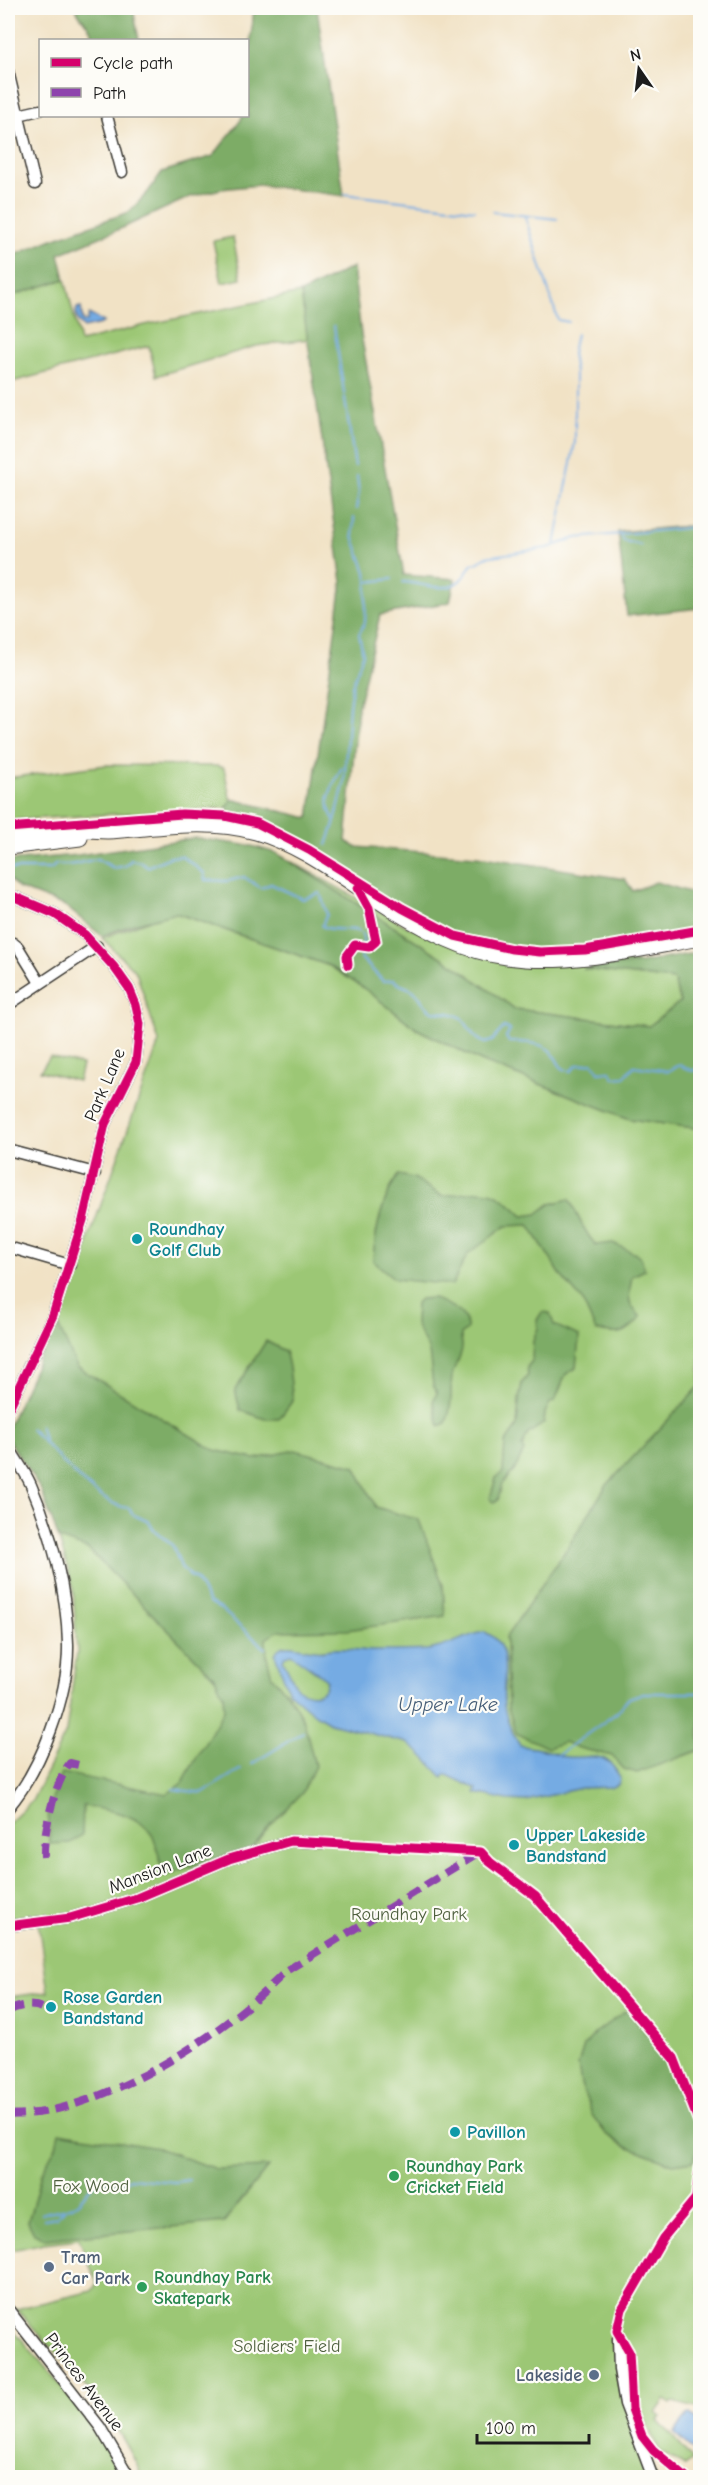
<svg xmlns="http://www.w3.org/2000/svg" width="708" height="2485" font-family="'Comic Neue',sans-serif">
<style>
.green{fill:#9cc774;stroke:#5c7248;stroke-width:1.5}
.forest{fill:#7dac66;stroke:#4c6441;stroke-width:1.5}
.water{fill:#75abe3;stroke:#486480;stroke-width:1.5;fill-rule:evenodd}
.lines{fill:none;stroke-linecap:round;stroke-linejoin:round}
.stream{stroke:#75abe3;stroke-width:2}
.minor-casing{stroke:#3c3a35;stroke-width:13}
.highway-casing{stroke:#3c3a35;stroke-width:17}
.minor{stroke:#fff;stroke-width:10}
.highway{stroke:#fff;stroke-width:15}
.quiet{stroke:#8e44ad;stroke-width:8;stroke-dasharray:15 8;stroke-linecap:butt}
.cycleway-casing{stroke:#fdfcf7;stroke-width:13}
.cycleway{stroke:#d6006c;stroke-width:9}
.culture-dot{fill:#0f9aa8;stroke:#fdfcf7;stroke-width:2}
.leisure-dot{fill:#2e9e5b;stroke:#fdfcf7;stroke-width:2}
.service-dot{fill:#5c6f8a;stroke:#fdfcf7;stroke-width:2}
.labels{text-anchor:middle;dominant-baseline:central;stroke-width:4.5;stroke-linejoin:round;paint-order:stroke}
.street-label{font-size:18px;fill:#1c1c1c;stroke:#fdfcf7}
.culture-label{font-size:18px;font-weight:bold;fill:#0d838f;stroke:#fdfcf7;text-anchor:start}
.park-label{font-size:18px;fill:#4f603f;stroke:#fdfcf7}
.leisure-label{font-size:18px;font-weight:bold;fill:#27864d;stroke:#fdfcf7;text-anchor:start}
.service-label{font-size:18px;font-weight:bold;fill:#4e5e75;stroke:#fdfcf7;text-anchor:start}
.water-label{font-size:20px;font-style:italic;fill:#445c76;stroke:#fdfcf7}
</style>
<rect width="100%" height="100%" fill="#fdfcf7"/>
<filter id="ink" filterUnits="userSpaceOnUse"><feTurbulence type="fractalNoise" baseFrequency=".0167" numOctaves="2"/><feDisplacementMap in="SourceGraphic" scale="12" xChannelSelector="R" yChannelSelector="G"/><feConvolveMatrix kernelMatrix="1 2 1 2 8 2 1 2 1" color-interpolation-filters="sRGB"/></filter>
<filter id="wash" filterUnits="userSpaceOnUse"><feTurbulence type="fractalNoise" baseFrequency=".008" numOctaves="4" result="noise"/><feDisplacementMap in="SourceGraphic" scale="24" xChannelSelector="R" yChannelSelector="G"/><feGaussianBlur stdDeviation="1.35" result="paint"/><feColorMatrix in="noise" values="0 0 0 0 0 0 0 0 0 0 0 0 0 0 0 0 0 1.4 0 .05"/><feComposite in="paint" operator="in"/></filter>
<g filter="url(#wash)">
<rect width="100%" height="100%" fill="#f1e2c5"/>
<g class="green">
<path d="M233,237L241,279L222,283L213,241Z"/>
<path d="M65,279L80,342L145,325L301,293L308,339L256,346L156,376L149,346L8,383V297Z"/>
<path d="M106,765L217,766L224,768L231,802L226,808L8,820V778Z"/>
<path d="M276,853L408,927L566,965L624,960L641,963L587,969L674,980L680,1002L649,1026L515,1009L456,966Z"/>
<path d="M175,913L330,966L365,989L417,1029L483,1062L630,1119L700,1129V2409L673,2402L671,2404L665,2400L656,2413L661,2417L658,2420L693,2460L685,2466L660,2452L646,2423L648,2422L632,2424L656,2477H142C116,2412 62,2360 16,2309L92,2291L97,2283L79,2239L44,2243L8,2251V1997L48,1992L37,1915L8,1918V1824L32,1801L66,1732L77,1652L73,1587L59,1539L41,1490L8,1439V1427L68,1297L159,1042L136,972L102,938L163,915Z"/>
<path d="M50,1057L82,1065L78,1081L40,1071Z"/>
<path d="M8,2323L84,2413L124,2477H8Z"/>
</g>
<g class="forest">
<path d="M75,8H133L139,40H95C91,27 82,20 75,8Z"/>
<path d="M254,8H317L344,196L259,185L221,189L190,197L120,229L59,254L65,279L8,297V258L55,238L129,212L148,192L162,172L213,156L241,120L242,116H248V64Z"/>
<path d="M353,267L361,334L404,575L455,579L450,602L380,615L358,707L346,841L356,847L477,856L625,879L633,891L656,882L700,895V929L566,952L512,949L455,936L401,909L259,820L235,815L226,808L231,802V799L309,818L342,582L301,293Z"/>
<path d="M700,525V608L627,616L618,532Z"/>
<path d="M195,838L252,846L276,853L456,966L515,1009L649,1026L680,1002L674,980L583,969L641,963L700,952V1129L630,1119L483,1062L417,1029L365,989L330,966L176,913L134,924L102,936L65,906L18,888L8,878V861L78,855Z"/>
<path d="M398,1175L414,1178L442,1196C487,1192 487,1181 523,1216L537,1214L550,1204L569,1199C578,1214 583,1232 596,1245L613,1243L640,1256L645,1270L632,1276C629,1296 625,1302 641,1317C625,1336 620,1335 596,1331L582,1300L562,1277L529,1225L506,1226L468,1254L452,1285L395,1279L373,1261C375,1230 381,1201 398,1175Z"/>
<path d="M433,1298C447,1305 469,1311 467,1330L461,1334C460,1340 463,1342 462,1348C461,1358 454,1366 452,1376C450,1392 453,1406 446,1423L439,1426L433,1401L437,1393L433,1385L429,1351L415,1324L416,1303L420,1299Z"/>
<path d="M542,1312L550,1313L554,1325L579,1336L576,1368L566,1374L555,1401L550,1403L545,1413L544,1423L528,1434L522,1447L524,1451L514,1471L502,1484L498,1500L493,1502L490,1498L496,1478L503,1472L505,1443L517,1426L519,1399L522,1383L528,1375L527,1367L532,1361L533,1341L538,1328L537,1320Z"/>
<path d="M56,1321L77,1367L214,1450L255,1459L295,1450L355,1466L376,1507L419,1520L443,1585L445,1616L347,1630L277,1631L266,1639L267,1657L272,1677L288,1694L304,1721L315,1766L302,1793L268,1828L251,1850L203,1862L164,1876C160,1864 158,1846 152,1835C138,1812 106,1810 83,1806L82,1835L70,1843L50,1844L48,1809L62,1773L167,1794L182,1783L224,1710L223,1695L215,1678L88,1549L59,1539L41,1490L8,1439V1427Z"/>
<path d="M266,1341L285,1351C291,1368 290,1382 293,1400L279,1419H265L240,1410L235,1390Z"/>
<path d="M700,1386V1750L637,1773L624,1769L612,1756L579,1748L564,1742L548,1748L516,1733L508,1708L506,1637L568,1547L606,1486Z"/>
<path d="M627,2010L671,2062L700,2137L694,2161L673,2164L624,2145L606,2134L592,2115L581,2084L578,2065L584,2046L595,2033Z"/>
<path d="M59,2132L158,2148L216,2169L268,2167L224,2222L45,2239L34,2234L28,2222L41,2174L56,2147Z"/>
</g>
<g class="water">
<path d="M81,307L83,322L87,321L89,314L104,322L101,324L84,328C78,323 74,317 77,308Z"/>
<path d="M485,1632C515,1646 501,1680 504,1705C505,1715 514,1738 520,1745C529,1748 539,1748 548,1751C554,1752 560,1757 567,1757C592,1759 606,1748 620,1778L618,1785L612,1787L581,1788L526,1801L507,1800L475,1793L477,1789L445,1774L443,1778L420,1753L407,1743L330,1723L315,1714L289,1692L275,1654C282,1636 307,1654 325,1650C345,1646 357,1651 376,1651C393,1651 410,1651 427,1650C449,1648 465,1634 485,1632ZM291,1654L322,1676L327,1681L325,1689C316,1697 306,1694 297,1688L283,1660L285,1656Z"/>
<path d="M689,2414L696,2420L700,2418V2456L674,2433Z"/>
</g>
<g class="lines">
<g class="stream">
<path d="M344,194L475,210"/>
<path d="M493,212L557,219"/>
<path d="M525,217L558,320L569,322"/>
<path d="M334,326L355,466"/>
<path d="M356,509L359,493L357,476"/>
<path d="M620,536L624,541L641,545"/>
<path d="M555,545L575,442V373L572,353L576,334"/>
<path d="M367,582L392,579"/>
<path d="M403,582C432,584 454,600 471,565L479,562L485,557L548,548L576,538L688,528L700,522"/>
<path d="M335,821C321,799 332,789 342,767"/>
<path d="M327,845L335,821L344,784L349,707L352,686L363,654L359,634L365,622L367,582L366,572L353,536L354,518"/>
<path d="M12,869H51L56,864C72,867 82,862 97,859L114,868L125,866L131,860L141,862L147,867L170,857L182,856L204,873L205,880L228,881L244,877L261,888L271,884L303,899L320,893L327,914L322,926C343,937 372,914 361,958L383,981L394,980C400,987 408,986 414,991C422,997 423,1007 433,1011C442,1014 451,1011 460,1017C471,1026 469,1036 485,1043L492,1041L504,1027L510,1030L506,1037L509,1042C521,1042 538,1042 548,1049C559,1056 556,1070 571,1071L577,1065L593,1063L599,1072L610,1071L614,1078L624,1077L634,1066L668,1071L679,1065L693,1071L700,1066"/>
<path d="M40,1425L44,1440"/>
<path d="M31,1429C54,1451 97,1506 129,1508L132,1514L149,1522L153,1529L173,1546L181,1567L190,1576L196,1579L209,1603L221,1609L265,1648"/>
<path d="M558,1755L615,1714L629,1698L643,1693H700"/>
<path d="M252,1764L303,1732"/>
<path d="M173,1789L202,1793L241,1769"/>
<path d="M42,2214C51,2210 67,2210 74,2205C90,2196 92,2168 115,2185L131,2178L174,2182L189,2180"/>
<path d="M44,2219L56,2217L65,2209"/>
</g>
</g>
</g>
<g filter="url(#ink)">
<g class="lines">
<g class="minor-casing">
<g id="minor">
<path d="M8,71L35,184"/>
<path d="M18,115L40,110"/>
<path d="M107,116L122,172"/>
<path d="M8,894L55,914L85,935L114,967L129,988L136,1005L140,1024L136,1062L105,1124L83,1220L53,1315L8,1410"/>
<path d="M8,943H13L18,947L40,983"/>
<path d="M8,1005L97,946"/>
<path d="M8,1150L95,1173"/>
<path d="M8,1247L70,1265"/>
<path d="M8,1446C15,1458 25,1471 31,1485C52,1534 67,1591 68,1644C69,1696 41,1769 8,1808"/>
<path d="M8,1926L70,1918L137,1898L229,1859L291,1841L323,1843"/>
<path d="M8,2309L100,2427L130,2478"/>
<path d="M618,2339L619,2370L625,2404L653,2478"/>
</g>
</g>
<g class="highway-casing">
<g id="highway">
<path d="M8,835C29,833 50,830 71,830C83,829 95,831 107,831C158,828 206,818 256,832C305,846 348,882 390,908C426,930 465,952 507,957C571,966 638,949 700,938"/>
<path d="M8,847L80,838"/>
</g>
</g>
<use href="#minor" class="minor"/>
<use href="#highway" class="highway"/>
<g class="quiet">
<path d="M44,1857C43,1832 55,1782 70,1763L79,1765"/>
<path d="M8,2011C18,2006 31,2003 42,2008"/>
<path d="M8,2115C23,2114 38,2114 53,2110C133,2092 230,2029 286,1971L476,1854"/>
</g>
<g class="cycleway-casing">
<g id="cycleway">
<path d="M8,828L182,814L225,816L257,823L309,850L402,908L455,936L512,949L540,952L585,950L700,930"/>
<path d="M8,894L55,914L85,935L114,967L129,988L136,1005L140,1024L136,1062L105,1124L83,1220L53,1315L8,1410"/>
<path d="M348,965L347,956L355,945L369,947L376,941L369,908L358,888"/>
<path d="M8,1926L70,1918L137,1898L229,1859L291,1841L481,1852L490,1862L535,1896L674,2058L700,2125"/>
<path d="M686,2478L653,2450L642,2436L632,2409L629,2352L617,2331L622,2309L663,2238L696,2198L700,2167"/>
</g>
</g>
<use href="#cycleway" class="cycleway"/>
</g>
</g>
<g class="culture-dot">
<circle cx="137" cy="1239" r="6"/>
<circle cx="514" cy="1845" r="6"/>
<circle cx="51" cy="2007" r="6"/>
<circle cx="455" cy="2132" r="6"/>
</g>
<g class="leisure-dot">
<circle cx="394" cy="2176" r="6"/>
<circle cx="142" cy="2287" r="6"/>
</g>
<g class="service-dot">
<circle cx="49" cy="2267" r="6"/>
<circle cx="594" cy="2375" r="6"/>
</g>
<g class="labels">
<g class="street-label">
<text transform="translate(105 1085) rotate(-67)">Park Lane</text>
<text transform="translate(160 1869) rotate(-21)">Mansion Lane</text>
<text transform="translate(84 2382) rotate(53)">Princes Avenue</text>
</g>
<g class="culture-label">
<text x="149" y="1229">Roundhay<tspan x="149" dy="21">Golf Club</tspan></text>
<text x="526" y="1835">Upper Lakeside<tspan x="526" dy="21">Bandstand</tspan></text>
<text x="63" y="1997">Rose Garden<tspan x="63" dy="21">Bandstand</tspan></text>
<text x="467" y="2132">Pavillon</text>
</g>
<g class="park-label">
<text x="409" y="1914">Roundhay Park</text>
<text x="91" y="2186">Fox Wood</text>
<text x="287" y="2346">Soldiers' Field</text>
</g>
<g class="leisure-label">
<text x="406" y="2166">Roundhay Park<tspan x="406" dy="21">Cricket Field</tspan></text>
<text x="154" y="2277">Roundhay Park<tspan x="154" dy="21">Skatepark</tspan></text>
</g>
<g class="service-label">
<text x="61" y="2257">Tram<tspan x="61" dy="21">Car Park</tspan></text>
<text x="582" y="2375" text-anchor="end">Lakeside</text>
</g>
<g class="water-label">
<text x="448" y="1704">Upper Lake</text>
</g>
</g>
<rect width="708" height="2485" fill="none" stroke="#fdfcf7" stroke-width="30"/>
<rect x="39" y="39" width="210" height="78" fill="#fdfcf7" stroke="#a3a29f" stroke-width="1.5"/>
<rect x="51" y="58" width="30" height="9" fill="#d6006c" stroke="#a3a29f" stroke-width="1.5"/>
<text x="93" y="69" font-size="18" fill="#1c1c1c">Cycle path</text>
<rect x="51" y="88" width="30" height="9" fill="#8e44ad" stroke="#a3a29f" stroke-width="1.5"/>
<text x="93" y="99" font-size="18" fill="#1c1c1c">Path</text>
<g transform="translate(639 69) rotate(346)" stroke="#fdfcf7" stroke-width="4.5" paint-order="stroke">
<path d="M0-4.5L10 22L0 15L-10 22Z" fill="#1c1c1c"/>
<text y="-9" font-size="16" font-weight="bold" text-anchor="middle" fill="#1c1c1c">N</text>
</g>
<path d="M477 2434v9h112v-9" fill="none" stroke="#1c1c1c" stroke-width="3"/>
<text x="486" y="2434" font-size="18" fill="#1c1c1c" stroke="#fdfcf7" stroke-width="4.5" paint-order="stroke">100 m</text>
</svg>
